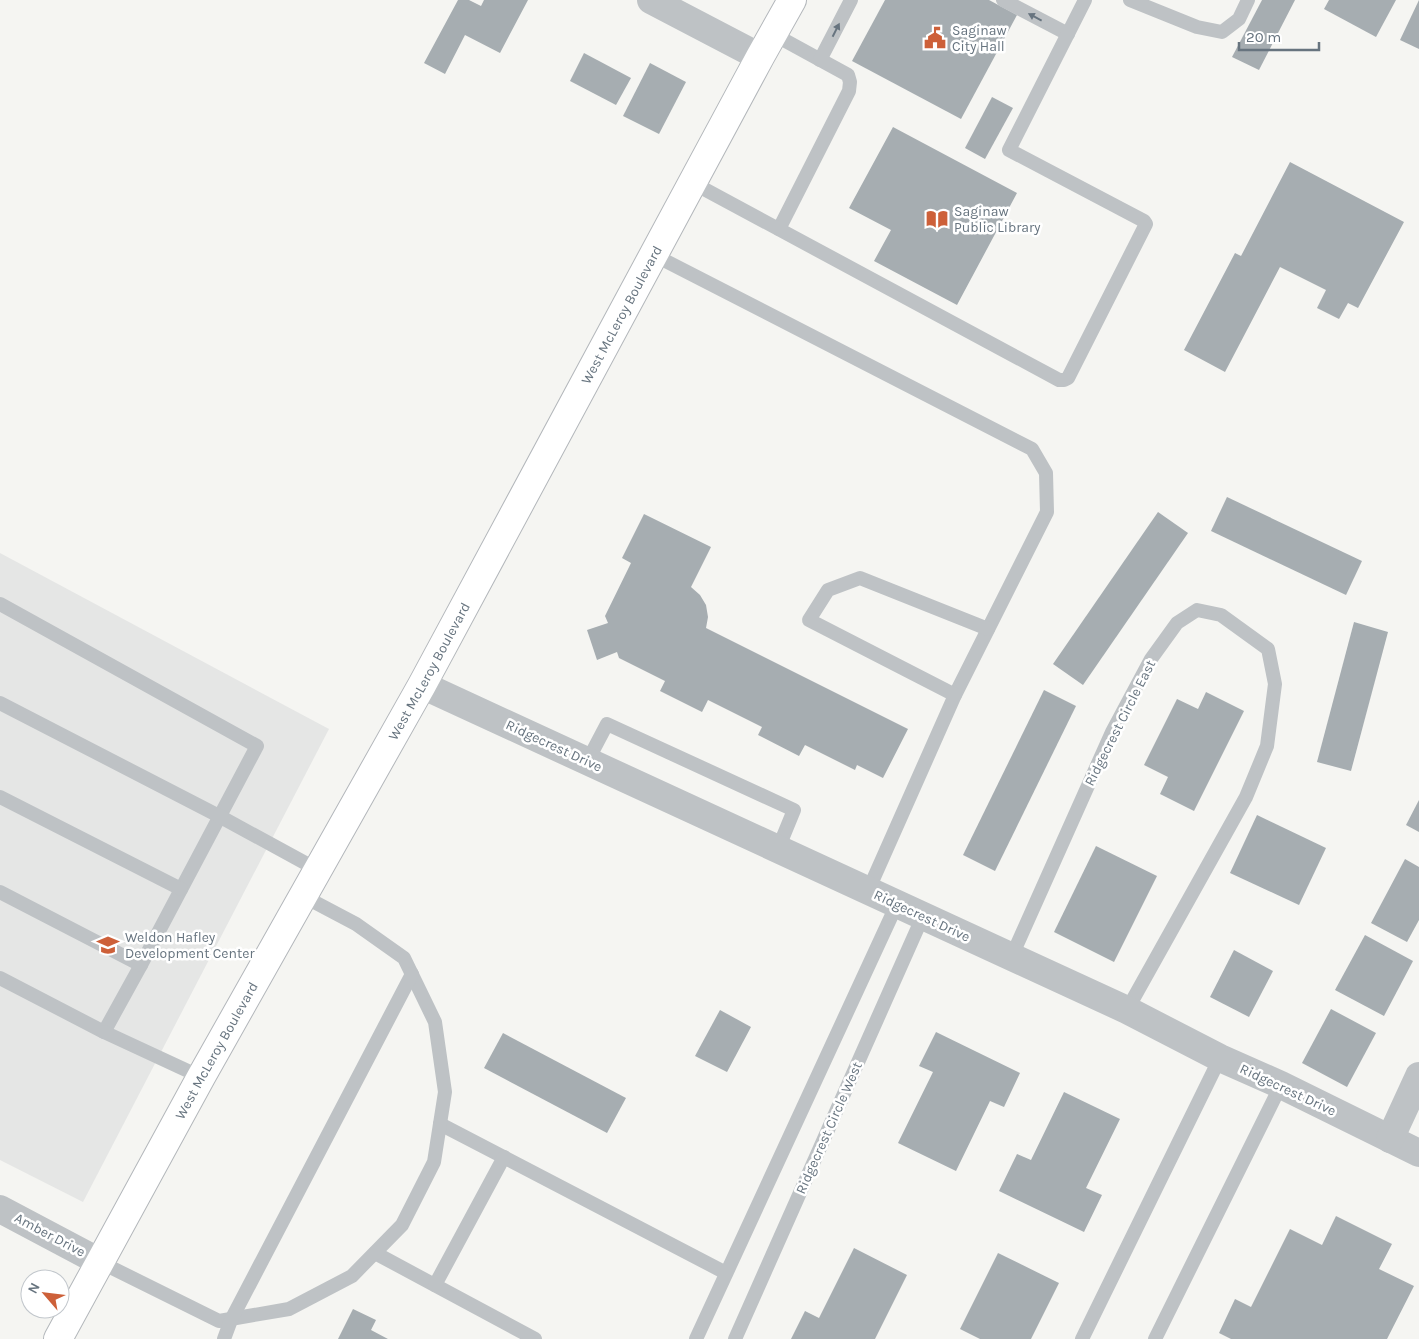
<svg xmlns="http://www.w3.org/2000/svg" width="1419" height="1339" font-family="Karla,sans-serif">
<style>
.built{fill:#e5e6e5}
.building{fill:#a6adb1}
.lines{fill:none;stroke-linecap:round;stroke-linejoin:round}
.secondary-casing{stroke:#b3b7bb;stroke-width:30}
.service{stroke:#bec2c5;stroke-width:14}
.minor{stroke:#bec2c5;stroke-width:28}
.tertiary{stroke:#bec2c5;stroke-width:28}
.secondary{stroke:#fff;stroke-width:28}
.oneway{fill:#67747f}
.labels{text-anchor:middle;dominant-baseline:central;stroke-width:5;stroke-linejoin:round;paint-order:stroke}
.poi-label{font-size:14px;fill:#67747f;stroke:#fff;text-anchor:start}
.street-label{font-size:14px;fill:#67747f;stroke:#fff}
</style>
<rect width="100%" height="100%" fill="#f5f5f2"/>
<path class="built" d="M0,553L329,729L83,1202L0,1160Z"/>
<g class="building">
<path d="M458,0H469L481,6L484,0H528L500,53L465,35L445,74L424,63Z"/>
<path d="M885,0H989L1017,15L961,119L852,61Z"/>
<path d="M1262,0H1295L1259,70L1232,57Z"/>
<path d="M1329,0H1396L1376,37L1324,9Z"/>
<path d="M1419,0V49L1400,40Z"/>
<path d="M584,53L631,78L616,105L570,81Z"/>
<path d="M650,63L686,82L659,134L623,116Z"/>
<path d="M992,97L1013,108L985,159L965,148Z"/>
<path d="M893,127L1017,193L957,305L874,261L891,230L849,208Z"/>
<path d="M1290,162L1404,222L1358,308L1348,303L1339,319L1317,308L1326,290L1280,267L1225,372L1184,350L1235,253L1241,256Z"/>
<path d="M1227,497L1362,561L1346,595L1211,531Z"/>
<path d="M1158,512L1188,533L1083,685L1053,664Z"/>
<path d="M644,514L711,547L691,587L700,595L706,605L708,617L706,628L908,729L883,778L857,765L855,770L805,745L799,756L758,735L762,727L708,700L702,712L660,691L665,681L619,658L617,652L597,660L587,630L608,623L605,616L631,563L622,558Z"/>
<path d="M1354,622L1388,632L1351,771L1317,762Z"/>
<path d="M1044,690L1076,706L995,871L963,855Z"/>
<path d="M1206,692L1244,711L1194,811L1160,794L1168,777L1144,765L1177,699L1198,709Z"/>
<path d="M1419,800V832L1406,825Z"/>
<path d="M1257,815L1326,848L1299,905L1230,873Z"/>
<path d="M1096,846L1157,876L1114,962L1054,932Z"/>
<path d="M1405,859L1419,867V920L1407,942L1371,923Z"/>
<path d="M1365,935L1413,961L1384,1016L1335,990Z"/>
<path d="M1234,950L1273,971L1249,1017L1210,997Z"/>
<path d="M1331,1009L1376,1033L1347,1087L1302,1063Z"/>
<path d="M720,1010L751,1027L727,1072L695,1056Z"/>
<path d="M936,1032L1020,1073L1004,1107L990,1101L956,1171L898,1143L933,1072L919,1066Z"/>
<path d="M503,1033L626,1098L607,1133L484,1068Z"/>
<path d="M1064,1092L1120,1119L1086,1188L1102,1195L1084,1232L999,1191L1017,1154L1031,1160Z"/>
<path d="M1336,1216L1392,1244L1379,1269L1414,1286L1387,1339H1231L1219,1333L1235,1299L1251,1307L1290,1229L1322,1245Z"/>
<path d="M854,1248L907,1275L875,1339H791L805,1311L819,1318Z"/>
<path d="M998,1253L1059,1283L1031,1339H980L960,1329Z"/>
<path d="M353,1309L376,1320L371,1330L388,1339H338Z"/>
</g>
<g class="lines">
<g class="secondary-casing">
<g id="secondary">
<path id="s1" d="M58,1339L201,1077L422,685L760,57L792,0"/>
</g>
</g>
<g class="service">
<path d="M1003,0L1068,34"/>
<path d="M1130,0L1197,27L1222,32L1239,19L1248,0"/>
<path d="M773,34L848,75L850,82L849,91L779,229"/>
<path d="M820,60L851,0"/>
<path d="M693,183L1059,380H1064L1068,378L1146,224L1144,221L1009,150L1085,0"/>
<path d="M654,255L1032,449L1046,473L1047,512L955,695L868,891"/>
<path d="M0,604L257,746L141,965L104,1032L0,978"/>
<path d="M955,695L809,620L828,590L860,578L988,629"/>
<path d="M0,703L219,816L318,870"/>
<path d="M587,762L607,724L794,810L778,849"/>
<path d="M0,797L181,889"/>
<path d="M0,892L141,965"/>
<path d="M1011,958L1112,732L1151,659L1177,623L1197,610L1221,615L1268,649L1275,684L1267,746L1246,797L1127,1010"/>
<path d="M104,1032L201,1077"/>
<path d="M440,1124L726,1273"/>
<path d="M375,1253L535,1339"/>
<path d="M100,1262L219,1321L289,1309L352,1276L402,1225L434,1162L445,1092L435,1022L404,958L356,924L303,896"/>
<path d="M435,1285L504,1157"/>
<path d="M224,1339L231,1320L412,974"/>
<path d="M696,1339L897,904"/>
<path d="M735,1339L923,916"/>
<path d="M1082,1339L1220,1058"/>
<path d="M1155,1339L1281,1085"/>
</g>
<g class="minor">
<path d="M651,0L760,57"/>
<path d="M422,685L1127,1010L1220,1058L1281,1085L1419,1153"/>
<path d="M1390,1139L1419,1076"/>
</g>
<path class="tertiary" d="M0,1209L100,1262"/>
<use href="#secondary" class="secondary"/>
</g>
<defs><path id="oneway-solid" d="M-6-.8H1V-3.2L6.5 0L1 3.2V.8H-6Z" transform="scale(1.25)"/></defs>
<g class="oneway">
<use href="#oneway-solid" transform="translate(1035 17) rotate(-152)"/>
<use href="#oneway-solid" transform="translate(836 30) rotate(-63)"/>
</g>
<defs>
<g id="civic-bare" transform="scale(1.725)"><path d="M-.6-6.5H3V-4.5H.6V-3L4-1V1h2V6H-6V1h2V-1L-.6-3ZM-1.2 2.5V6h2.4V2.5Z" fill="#cd6039" stroke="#fff" stroke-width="2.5" paint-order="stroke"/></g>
<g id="library-bare" transform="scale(1.725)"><path d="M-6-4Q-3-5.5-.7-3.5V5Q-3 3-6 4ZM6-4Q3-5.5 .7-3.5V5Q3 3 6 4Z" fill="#cd6039" stroke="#fff" stroke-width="2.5" paint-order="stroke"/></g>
<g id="school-bare" transform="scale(1.725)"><path d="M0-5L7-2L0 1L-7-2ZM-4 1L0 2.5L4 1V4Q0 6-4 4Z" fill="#cd6039" stroke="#fff" stroke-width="2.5" paint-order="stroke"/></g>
</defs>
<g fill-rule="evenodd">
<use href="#civic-bare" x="935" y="38"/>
<use href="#library-bare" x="937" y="219"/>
<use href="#school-bare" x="108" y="945"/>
</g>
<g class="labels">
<g class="poi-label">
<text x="952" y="30">Saginaw<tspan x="952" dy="16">City Hall</tspan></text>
<text x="954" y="211">Saginaw<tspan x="954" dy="16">Public Library</tspan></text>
<text x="125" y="937">Weldon Hafley<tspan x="125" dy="16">Development Center</tspan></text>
</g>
<g class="street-label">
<text stroke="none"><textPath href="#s1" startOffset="1169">West McLeroy Boulevard</textPath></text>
<text stroke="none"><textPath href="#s1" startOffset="764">West McLeroy Boulevard</textPath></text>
<text transform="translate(1120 723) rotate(-63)">Ridgecrest Circle East</text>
<text transform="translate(554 746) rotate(25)">Ridgecrest Drive</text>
<text transform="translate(922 916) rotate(25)">Ridgecrest Drive</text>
<text stroke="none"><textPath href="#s1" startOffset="329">West McLeroy Boulevard</textPath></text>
<text transform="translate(1288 1090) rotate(25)">Ridgecrest Drive</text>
<text transform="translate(829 1128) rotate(-66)">Ridgecrest Circle West</text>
<text transform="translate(50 1235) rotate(28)">Amber Drive</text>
</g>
</g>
<g transform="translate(45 1294) rotate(298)"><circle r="24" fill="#ffffff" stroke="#c2c7cc"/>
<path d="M0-4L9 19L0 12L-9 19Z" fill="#cd6039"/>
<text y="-8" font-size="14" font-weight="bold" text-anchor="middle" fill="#67747f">N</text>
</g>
<path d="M1239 42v8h80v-8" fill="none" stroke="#67747f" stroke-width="2.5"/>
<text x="1246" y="42" font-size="15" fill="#67747f" stroke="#ffffff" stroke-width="4" paint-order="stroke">20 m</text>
</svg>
